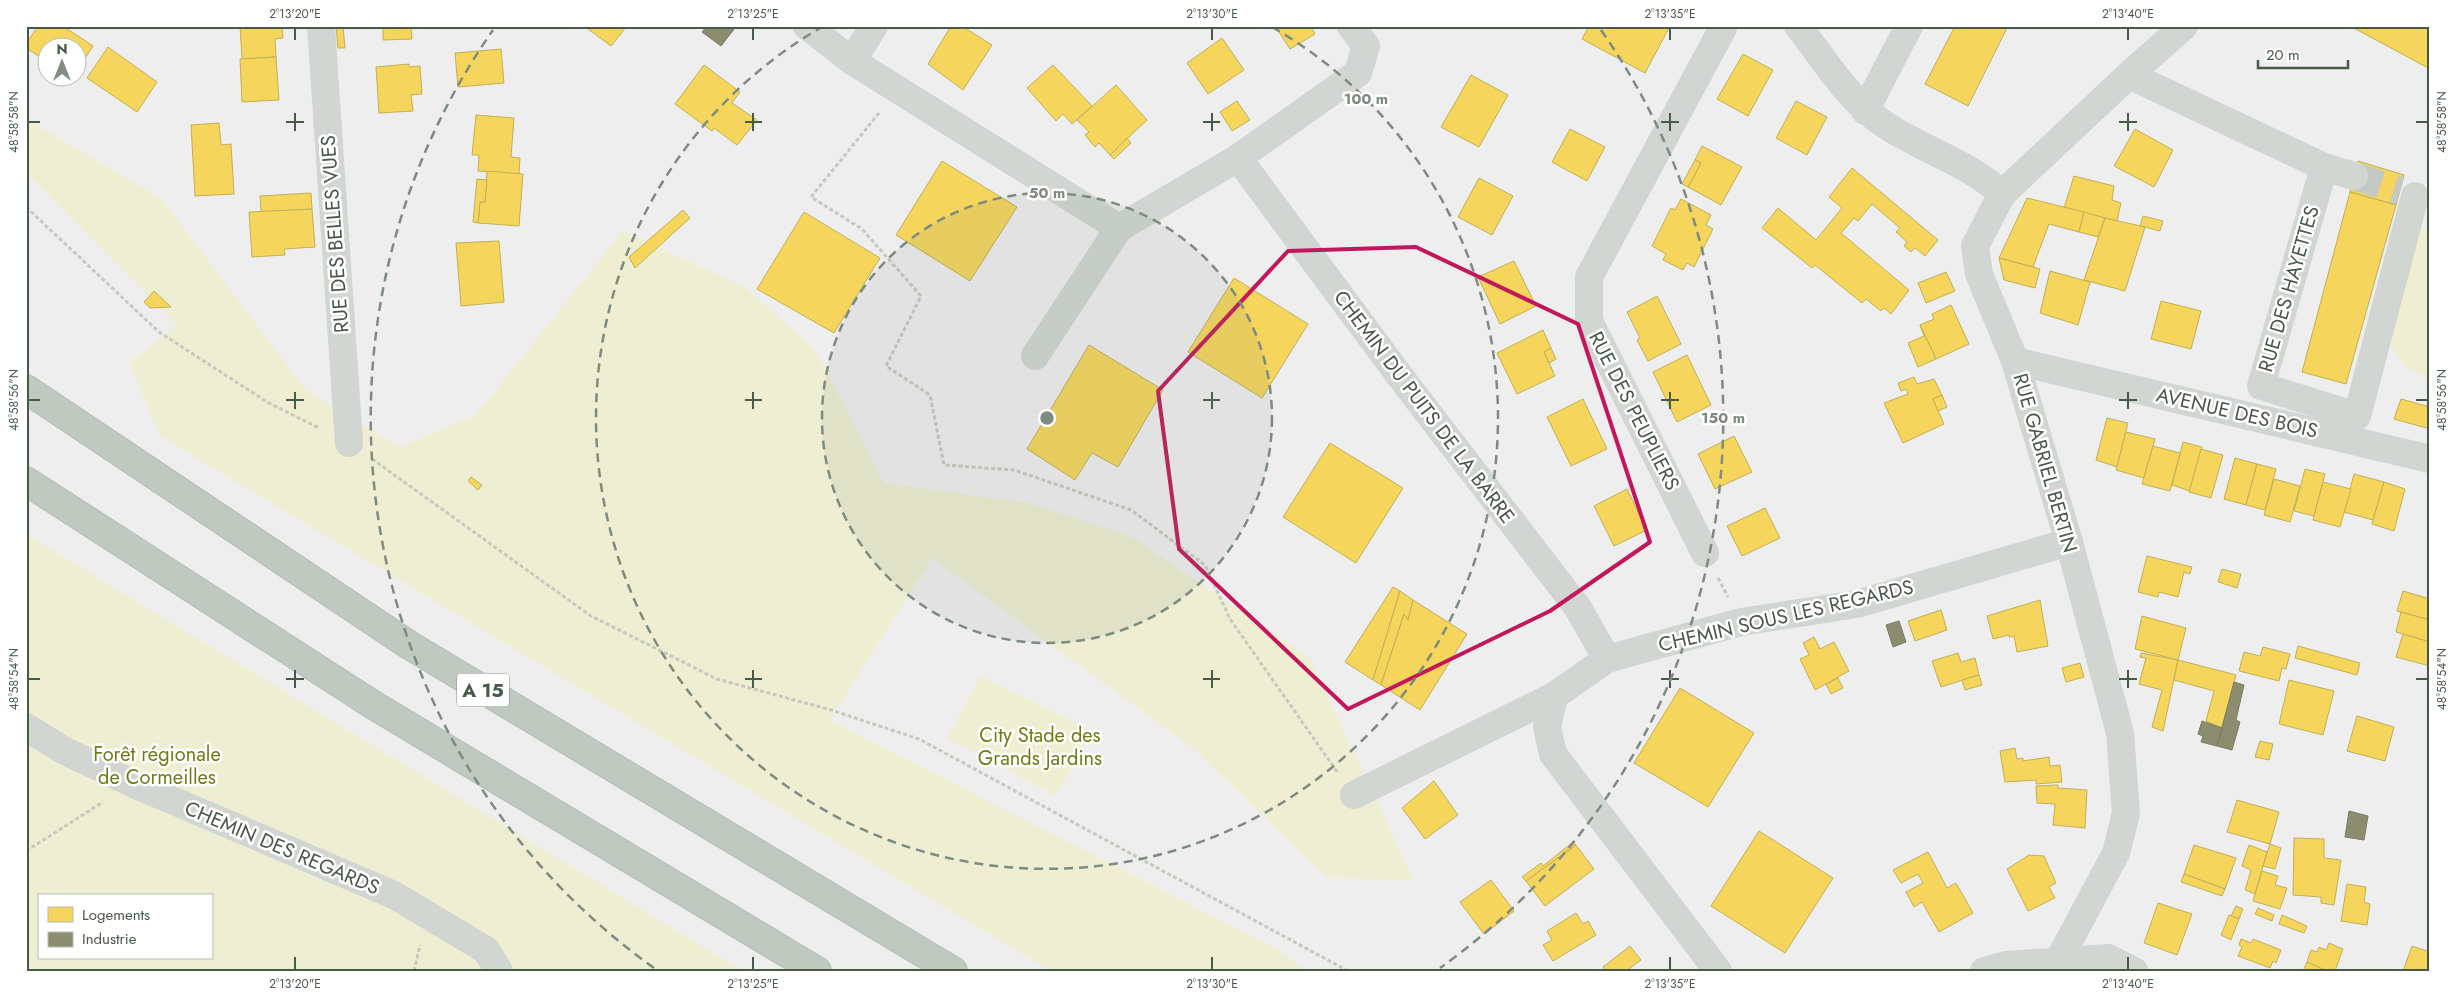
<svg xmlns="http://www.w3.org/2000/svg" width="2456" height="997" font-family="Jost,sans-serif">
<style>
.green{fill:#eeeed2;fill-rule:evenodd}
.homes{fill:#f6d55c;stroke:#c1b056}
.industry{fill:#8c8c6e;stroke:#777d62}
.lines{fill:none;stroke-linecap:round;stroke-linejoin:round}
.minor-tunnel{stroke:#c5c9c5;stroke-width:28;stroke-dasharray:28 14;stroke-linecap:butt}
.highway-casing{stroke:#b3beb5;stroke-width:30}
.path{stroke:#c6cabe;stroke-width:3;stroke-dasharray:4 2.5;stroke-linecap:butt}
.minor{stroke:#d1d6d2;stroke-width:28}
.highway{stroke:#bfc9c0;stroke-width:28}
.marked{fill:none;stroke:#c2185b;stroke-width:4;stroke-linejoin:round}
.ticks{fill:none;stroke:#465a47;stroke-width:2}
.ring{fill:none;stroke:#7e8b7f;stroke-width:2.5;stroke-dasharray:9 6}
.labels{text-anchor:middle;dominant-baseline:central;stroke-width:5;stroke-linejoin:round;paint-order:stroke}
.shield{fill:#fff;stroke:#7e8c7e;stroke-width:1}
.shield-label{font-size:19px;font-weight:bold;fill:#465a47}
.street-label{font-size:20px;fill:#465a47;stroke:#fff}
.park-label{font-size:20px;fill:#707b17;stroke:#fff}
.centre{fill:#7e8b7f;stroke:#fff;stroke-width:2.5}
.ring-label{font-size:15px;text-anchor:middle;font-weight:bold;fill:#7e8b7f;stroke:#fff;stroke-width:5;stroke-linejoin:round;paint-order:stroke}
.neatline{fill:none;stroke:#465a47;stroke-width:2}
.ticks-label{font-size:12px;text-anchor:middle;fill:#465a47}
</style>
<rect width="100%" height="100%" fill="#efeeef"/>
<g class="green">
<path d="M26,119L162,199L305,389L400,447L476,415L622,231L745,287L816,351L884,483L1029,503L1132,537L1310,658L1414,881L1326,877L1194,749L932,558L830,720L1279,950L1306,971H1051L160,436L129,363L177,325L26,172Z"/>
<path d="M2407,224L2430,230V379L2406,368L2391,346L2384,312Z"/>
<path d="M26,534L743,971H26ZM39,896H211V958H39Z"/>
<path d="M981,676L1092,731L1056,796L947,738Z"/>
</g>
<g class="homes">
<path d="M38,26H63L93,46L78,69V48H48V62L26,48V44Z"/>
<path d="M240,26H282L283,38L275,39L276,57L242,59Z"/>
<path d="M336,26H343L345,48H338Z"/>
<path d="M383,26H411L412,39L383,40Z"/>
<path d="M584,26H627L611,46Z"/>
<path d="M951,26H962L992,45L963,90L928,64Z"/>
<path d="M1275,26H1310L1315,34L1290,49Z"/>
<path d="M1589,26H1670L1645,73L1582,39Z"/>
<path d="M1955,26H2008L1968,106L1925,84Z"/>
<path d="M2350,26H2430V69Z"/>
<path d="M1222,38L1244,70L1208,94L1187,63Z"/>
<path d="M108,47L157,82L137,112L87,78Z"/>
<path d="M501,49L504,83L458,87L455,53Z"/>
<path d="M1743,54L1773,70L1748,116L1717,99Z"/>
<path d="M276,57L279,100L242,102L240,59Z"/>
<path d="M409,64V67L420,66L422,94L411,95L413,111L379,113L376,67Z"/>
<path d="M704,65L740,92L732,103L757,120L737,145L714,128L712,131L675,104Z"/>
<path d="M1053,65L1092,106L1072,124L1063,114L1056,121L1027,88Z"/>
<path d="M1471,75L1508,95L1479,147L1441,127Z"/>
<path d="M1116,85L1147,120L1110,155L1099,143L1095,147L1085,135L1089,132L1077,120Z"/>
<path d="M1237,101L1250,120L1232,131L1220,112Z"/>
<path d="M1796,101L1827,117L1807,155L1776,138Z"/>
<path d="M476,115L514,118L511,157L520,158L519,174L478,171L479,155H472Z"/>
<path d="M219,123L221,145L231,144L234,194L195,196L191,125Z"/>
<path d="M1570,129L1605,147L1587,181L1552,162Z"/>
<path d="M2135,129L2173,150L2154,187L2114,166Z"/>
<path d="M1127,138L1131,143L1114,159L1110,155Z"/>
<path d="M1702,146L1742,167L1721,205L1688,187L1701,163L1695,160Z"/>
<path d="M1695,160L1701,163L1688,187L1682,184Z"/>
<path d="M942,161L1017,207L970,281L896,235Z"/>
<path d="M2358,161L2404,175L2396,205L2350,192Z"/>
<path d="M1852,168L1938,240L1925,256L1915,248L1911,252L1904,246L1907,242L1896,232L1900,228L1872,204L1858,221L1854,218L1841,233L1909,290L1891,314L1884,308L1881,311L1866,299L1862,303L1815,265L1812,268L1762,228L1778,208L1816,240L1842,208L1829,197Z"/>
<path d="M487,171L523,174L519,226L478,223L480,202H485Z"/>
<path d="M2074,176L2114,186L2112,200L2121,203L2117,221L2064,208Z"/>
<path d="M1479,178L1513,196L1492,235L1458,217Z"/>
<path d="M477,179L487,180L485,202H480L478,223L473,222Z"/>
<path d="M2350,192L2396,205L2346,384L2302,372Z"/>
<path d="M311,193L312,209L261,212L260,196Z"/>
<path d="M2027,198L2084,212L2079,232L2049,224L2033,267L1999,258Z"/>
<path d="M1681,199L1711,215L1706,225L1713,229L1694,267L1687,263L1683,270L1663,260L1666,254L1652,246L1671,208L1675,210Z"/>
<path d="M312,209L315,247L284,249L285,255L252,257L249,212Z"/>
<path d="M683,210L690,218L635,268L629,257Z"/>
<path d="M804,212L880,258L834,333L757,289Z"/>
<path d="M2084,212L2105,218L2098,237L2079,232Z"/>
<path d="M2143,216L2163,221L2160,231L2140,226Z"/>
<path d="M2105,218L2145,227L2125,291L2084,280Z"/>
<path d="M499,241L504,302L461,306L456,243Z"/>
<path d="M1999,258L2040,269L2035,288L2004,280Z"/>
<path d="M1514,261L1536,306L1500,324L1478,277Z"/>
<path d="M2050,271L2090,282L2078,325L2040,313Z"/>
<path d="M1946,272L1955,291L1926,303L1918,283Z"/>
<path d="M1234,278L1308,324L1262,398L1188,352Z"/>
<path d="M154,291L171,307L150,308L144,302Z"/>
<path d="M1657,296L1681,344L1648,361L1637,340L1640,338L1627,312Z"/>
<path d="M2161,301L2201,311L2191,349L2151,339Z"/>
<path d="M1951,305L1969,344L1936,359L1920,325L1934,319L1932,314Z"/>
<path d="M1920,325L1936,359L1918,367L1908,343L1924,336Z"/>
<path d="M1543,330L1551,348L1544,352L1555,376L1517,394L1497,353Z"/>
<path d="M1089,345L1163,390L1118,467L1092,453L1075,480L1027,449Z"/>
<path d="M1551,348L1556,359L1549,363L1544,352Z"/>
<path d="M1687,355L1711,405L1677,422L1653,372Z"/>
<path d="M1914,377L1917,384L1934,379L1942,395L1933,399L1944,424L1903,443L1884,403L1908,394L1906,389L1901,391L1898,383Z"/>
<path d="M1942,395L1947,407L1938,411L1933,399Z"/>
<path d="M1583,399L1607,449L1571,466L1547,417Z"/>
<path d="M2401,399L2430,407V429L2394,419Z"/>
<path d="M2107,418L2128,423L2117,467L2096,460Z"/>
<path d="M2126,432L2155,439L2144,478L2116,470Z"/>
<path d="M1734,436L1752,472L1715,489L1698,454Z"/>
<path d="M2183,442L2202,447L2190,491L2172,485Z"/>
<path d="M1330,443L1403,488L1356,563L1283,517Z"/>
<path d="M2153,446L2180,453L2170,491L2142,484Z"/>
<path d="M2201,449L2223,455L2211,498L2189,492Z"/>
<path d="M2235,458L2257,464L2246,505L2224,499Z"/>
<path d="M2257,464L2276,469L2265,510L2246,505Z"/>
<path d="M2305,469L2325,474L2314,516L2294,511Z"/>
<path d="M2354,474L2384,482L2373,520L2344,512Z"/>
<path d="M471,477L482,485L478,490L468,481Z"/>
<path d="M2274,479L2300,486L2290,522L2264,515Z"/>
<path d="M2323,482L2351,489L2340,527L2313,520Z"/>
<path d="M2384,482L2405,489L2394,531L2372,524Z"/>
<path d="M1627,489L1647,530L1614,546L1594,506Z"/>
<path d="M1765,508L1780,538L1742,556L1727,526Z"/>
<path d="M2147,556L2192,567L2190,574L2184,572L2178,597L2159,592L2158,597L2138,592Z"/>
<path d="M2222,569L2241,574L2237,588L2218,582Z"/>
<path d="M1393,587L1400,591L1373,680L1345,662Z"/>
<path d="M1400,591L1413,600L1408,620L1404,614L1381,685L1373,680Z"/>
<path d="M2403,591L2430,599V620L2397,611Z"/>
<path d="M1413,600L1467,634L1420,710L1381,685L1404,614L1408,620Z"/>
<path d="M2040,600L2048,646L2017,652L2014,636L2009,637V635L1993,639L1987,616Z"/>
<path d="M1941,610L1947,630L1915,641L1908,621Z"/>
<path d="M2401,612L2430,620V642L2396,632Z"/>
<path d="M2142,616L2186,628L2178,660L2135,649Z"/>
<path d="M2403,634L2430,642V666L2396,657Z"/>
<path d="M1814,637L1820,649L1834,642L1849,671L1815,690L1800,659L1809,655L1803,643Z"/>
<path d="M2298,646L2360,663L2357,675L2295,658Z"/>
<path d="M2263,647L2290,654L2286,669L2282,668L2279,681L2239,671L2244,652L2260,656Z"/>
<path d="M1958,653L1961,662L1975,658L1979,675L1941,687L1932,661Z"/>
<path d="M2141,653L2178,660L2163,731L2152,727L2162,690L2139,684L2146,658L2140,657Z"/>
<path d="M2178,660L2236,675L2222,728L2206,721L2214,691L2174,680Z"/>
<path d="M2080,663L2084,677L2066,682L2062,668Z"/>
<path d="M1979,675L1982,685L1965,690L1962,680Z"/>
<path d="M1838,678L1843,688L1831,694L1826,684Z"/>
<path d="M2289,680L2334,691L2323,735L2279,724Z"/>
<path d="M1680,688L1754,733L1708,807L1634,763Z"/>
<path d="M2357,716L2394,727L2385,761L2347,751Z"/>
<path d="M2260,741L2273,744L2269,760L2255,757Z"/>
<path d="M2015,748L2017,759L2023,758V761L2049,757L2050,766L2060,765L2062,782L2036,784V780L2005,782L2000,751Z"/>
<path d="M1434,781L1458,815L1425,839L1402,808Z"/>
<path d="M2058,785V788L2087,790L2085,828L2053,825L2055,804L2037,803L2036,786Z"/>
<path d="M2237,800L2279,812L2270,844L2227,832Z"/>
<path d="M1759,831L1833,878L1785,953L1711,906Z"/>
<path d="M2294,838L2324,839V858L2341,860L2334,905L2321,903V897L2293,895Z"/>
<path d="M1573,842L1576,845L1526,881L1522,877L1541,863L1543,866Z"/>
<path d="M2270,844L2281,848L2275,869L2263,866Z"/>
<path d="M1576,845L1594,869L1545,906L1526,881Z"/>
<path d="M2194,845L2236,858L2225,889L2184,874Z"/>
<path d="M2249,845L2267,852L2255,894L2245,890L2251,870L2242,866Z"/>
<path d="M1928,852L1947,888L1956,883L1973,913L1939,932L1922,902L1914,907L1906,892L1923,883L1918,874L1901,883L1893,870Z"/>
<path d="M2029,855L2044,856L2056,883L2049,887L2055,898L2028,911L2007,869Z"/>
<path d="M2262,871L2278,876L2275,885L2287,888L2280,909L2253,901Z"/>
<path d="M2184,874L2225,889L2222,896L2181,882Z"/>
<path d="M1491,880L1514,911L1484,934L1460,902Z"/>
<path d="M2347,884L2366,887L2364,902L2370,904L2367,925L2341,921Z"/>
<path d="M2158,903L2192,914L2177,955L2144,943Z"/>
<path d="M2236,906L2243,909L2239,919L2231,916Z"/>
<path d="M2258,908L2274,915L2272,921L2255,914Z"/>
<path d="M1576,913L1583,924L1588,921L1596,935L1553,961L1543,945L1552,940L1547,931Z"/>
<path d="M2229,915L2239,919L2231,940L2221,935Z"/>
<path d="M2282,915L2307,926L2304,933L2279,924Z"/>
<path d="M2241,939L2251,943L2253,939L2281,950L2276,963L2273,961L2270,968L2238,956L2242,947L2239,945Z"/>
<path d="M2329,943L2343,949L2335,971H2327L2307,962L2311,950L2317,952L2319,947L2326,950Z"/>
<path d="M1630,946L1641,960L1626,971H1606L1603,967Z"/>
<path d="M2412,946L2430,952V971H2403Z"/>
<path d="M2307,962L2327,971H2303Z"/>
</g>
<g class="industry">
<path d="M707,26H733L735,28L721,46L702,32Z"/>
<path d="M1899,621L1906,642L1893,647L1886,625Z"/>
<path d="M2234,682L2244,685L2236,720L2240,722L2232,750L2217,746Z"/>
<path d="M2202,721L2222,728L2217,746L2201,742L2203,736L2198,734Z"/>
<path d="M2349,811L2368,816L2364,840L2345,837Z"/>
</g>
<g class="lines">
<path class="minor-tunnel" d="M2354,176L2400,191"/>
<g class="highway-casing">
<g id="highway">
<path d="M26,389L409,645L953,971"/>
<path d="M26,481L375,706L817,971"/>
</g>
</g>
<g class="path">
<path d="M879,113L811,197L862,229L921,296L886,366L930,395L944,465L1014,470L1131,510L1205,565L1230,619L1338,773"/>
<path d="M26,207L159,332L267,402L319,428"/>
<path d="M372,459L591,616L717,679L831,710L919,739L1348,971"/>
<path d="M1718,578L1728,597"/>
<path d="M26,851L103,802"/>
<path d="M414,971L420,945"/>
</g>
<g class="minor">
<path d="M321,26L349,443"/>
<path d="M807,26L852,61L1119,228L1238,158"/>
<path d="M1351,26L1366,46L1358,73L1238,158L1399,375L1578,608L1607,659"/>
<path d="M1798,26C1823,58 1850,102 1884,124C1922,150 1968,162 2002,194"/>
<path d="M852,61L874,26"/>
<path d="M2129,75L2324,167L2354,176"/>
<path d="M1865,111L1909,26"/>
<path d="M2324,167L2261,386L2357,416L2415,196"/>
<path d="M1035,356L1119,228"/>
<path d="M2015,361L2430,459"/>
<path d="M1705,553L1589,321V277L1724,26"/>
<path d="M1554,696L1547,727L1553,754L1718,971"/>
<path d="M26,727L63,750L134,784L394,895L486,950L499,971"/>
<path d="M1354,795L1554,696L1607,659L1741,622L1857,604L2069,542"/>
<path d="M1984,971L2006,965L2108,958L2134,971"/>
<path d="M2053,971L2116,853L2126,813L2120,733L2069,542L2015,361L1979,274L1975,246L2002,194L2129,75L2184,26"/>
</g>
<use href="#highway" class="highway"/>
</g>
<path class="marked" d="M1416,247L1578,324L1650,542L1550,611L1348,709L1179,549L1158,391L1288,251Z"/>
<path class="ticks" d="M295,28V40M753,28V40M1212,28V40M1670,28V40M2128,28V40M295,113V131M753,113V131M1212,113V131M1670,113V131M2128,113V131M28,122H40M286,122H304M745,122H762M1203,122H1220M1661,122H1679M2119,122H2137M2416,122H2428M295,392V409M753,392V409M1212,392V409M1670,392V409M2128,392V409M28,400H40M286,400H304M745,400H762M1203,400H1220M1661,400H1679M2119,400H2137M2416,400H2428M295,670V688M753,670V688M1212,670V688M1670,670V688M2128,670V688M28,679H40M286,679H304M745,679H762M1203,679H1220M1661,679H1679M2119,679H2137M2416,679H2428M295,957V970M753,957V970M1212,957V970M1670,957V970M2128,957V970"/>
<circle cx="1047" cy="418" r="225" fill="#7e8b7f" fill-opacity=".12"/>
<g class="ring">
<circle cx="1047" cy="418" r="225"/>
<path d="M1272 27A451 451 0 1 1 822 27"/>
<path d="M654 968A676 676 0 0 1 493 30M1601 30A676 676 0 0 1 1440 968"/>
</g>
<g class="labels">
<rect class="shield" x="457" y="673.5" width="52" height="33" rx="4"/>
<g class="shield-label">
<text x="483" y="690">A 15</text>
</g>
<g class="street-label">
<text transform="translate(335 234) rotate(-94)">RUE DES BELLES VUES</text>
<text transform="translate(2289 289) rotate(-74)">RUE DES HAYETTES</text>
<text transform="translate(1424 407) rotate(53)">CHEMIN DU PUITS DE LA BARRE</text>
<text transform="translate(1634 411) rotate(63)">RUE DES PEUPLIERS</text>
<text transform="translate(2237 413) rotate(13)">AVENUE DES BOIS</text>
<text transform="translate(2045 463) rotate(74)">RUE GABRIEL BERTIN</text>
<text transform="translate(1786 616) rotate(-13)">CHEMIN SOUS LES REGARDS</text>
<text transform="translate(282 848) rotate(23)">CHEMIN DES REGARDS</text>
</g>
<g class="park-label">
<text x="1040" y="735">City Stade des<tspan x="1040" dy="23">Grands Jardins</tspan></text>
<text x="157" y="754">Forêt régionale<tspan x="157" dy="23">de Cormeilles</tspan></text>
</g>
</g>
<circle cx="1047" cy="418" r="8" class="centre"/>
<g class="ring-label">
<text x="1366" y="104">100 m</text>
<text x="1047" y="198">50 m</text>
<text x="1723" y="423">150 m</text>
</g>
<rect width="2456" height="997" fill="none" stroke="#ffffff" stroke-width="55"/>
<rect x="38" y="894" width="175" height="65" fill="#ffffff" stroke="#b5bdb5"/>
<rect x="48" y="907" width="25" height="15" fill="#f6d55c" stroke="#b5bdb5"/>
<text x="82" y="920" font-size="15" fill="#465a47">Logements</text>
<rect x="48" y="932" width="25" height="15" fill="#8c8c6e" stroke="#b5bdb5"/>
<text x="82" y="944" font-size="15" fill="#465a47">Industrie</text>
<g transform="translate(62 62)"><circle r="24" fill="#ffffff" stroke="#b5bdb5"/>
<path d="M0-4L9 19L0 12L-9 19Z" fill="#818e82"/>
<text y="-8" font-size="14" font-weight="bold" text-anchor="middle" fill="#465a47">N</text>
</g>
<path d="M2258 60v8h90v-8" fill="none" stroke="#465a47" stroke-width="2.5"/>
<text x="2266" y="60" font-size="15" fill="#465a47" stroke="#ffffff" stroke-width="4" paint-order="stroke">20 m</text>
<rect x="28" y="28" width="2400" height="942" class="neatline"/>
<g class="ticks-label">
<text x="295" y="18">2°13'20"E</text>
<text x="753" y="18">2°13'25"E</text>
<text x="1212" y="18">2°13'30"E</text>
<text x="1670" y="18">2°13'35"E</text>
<text x="2128" y="18">2°13'40"E</text>
<text transform="translate(14 122) rotate(-90)" y="4">48°58'58"N</text>
<text transform="translate(2442 122) rotate(-90)" y="4">48°58'58"N</text>
<text transform="translate(14 400) rotate(-90)" y="4">48°58'56"N</text>
<text transform="translate(2442 400) rotate(-90)" y="4">48°58'56"N</text>
<text transform="translate(14 679) rotate(-90)" y="4">48°58'54"N</text>
<text transform="translate(2442 679) rotate(-90)" y="4">48°58'54"N</text>
<text x="295" y="988">2°13'20"E</text>
<text x="753" y="988">2°13'25"E</text>
<text x="1212" y="988">2°13'30"E</text>
<text x="1670" y="988">2°13'35"E</text>
<text x="2128" y="988">2°13'40"E</text>
</g>
</svg>
